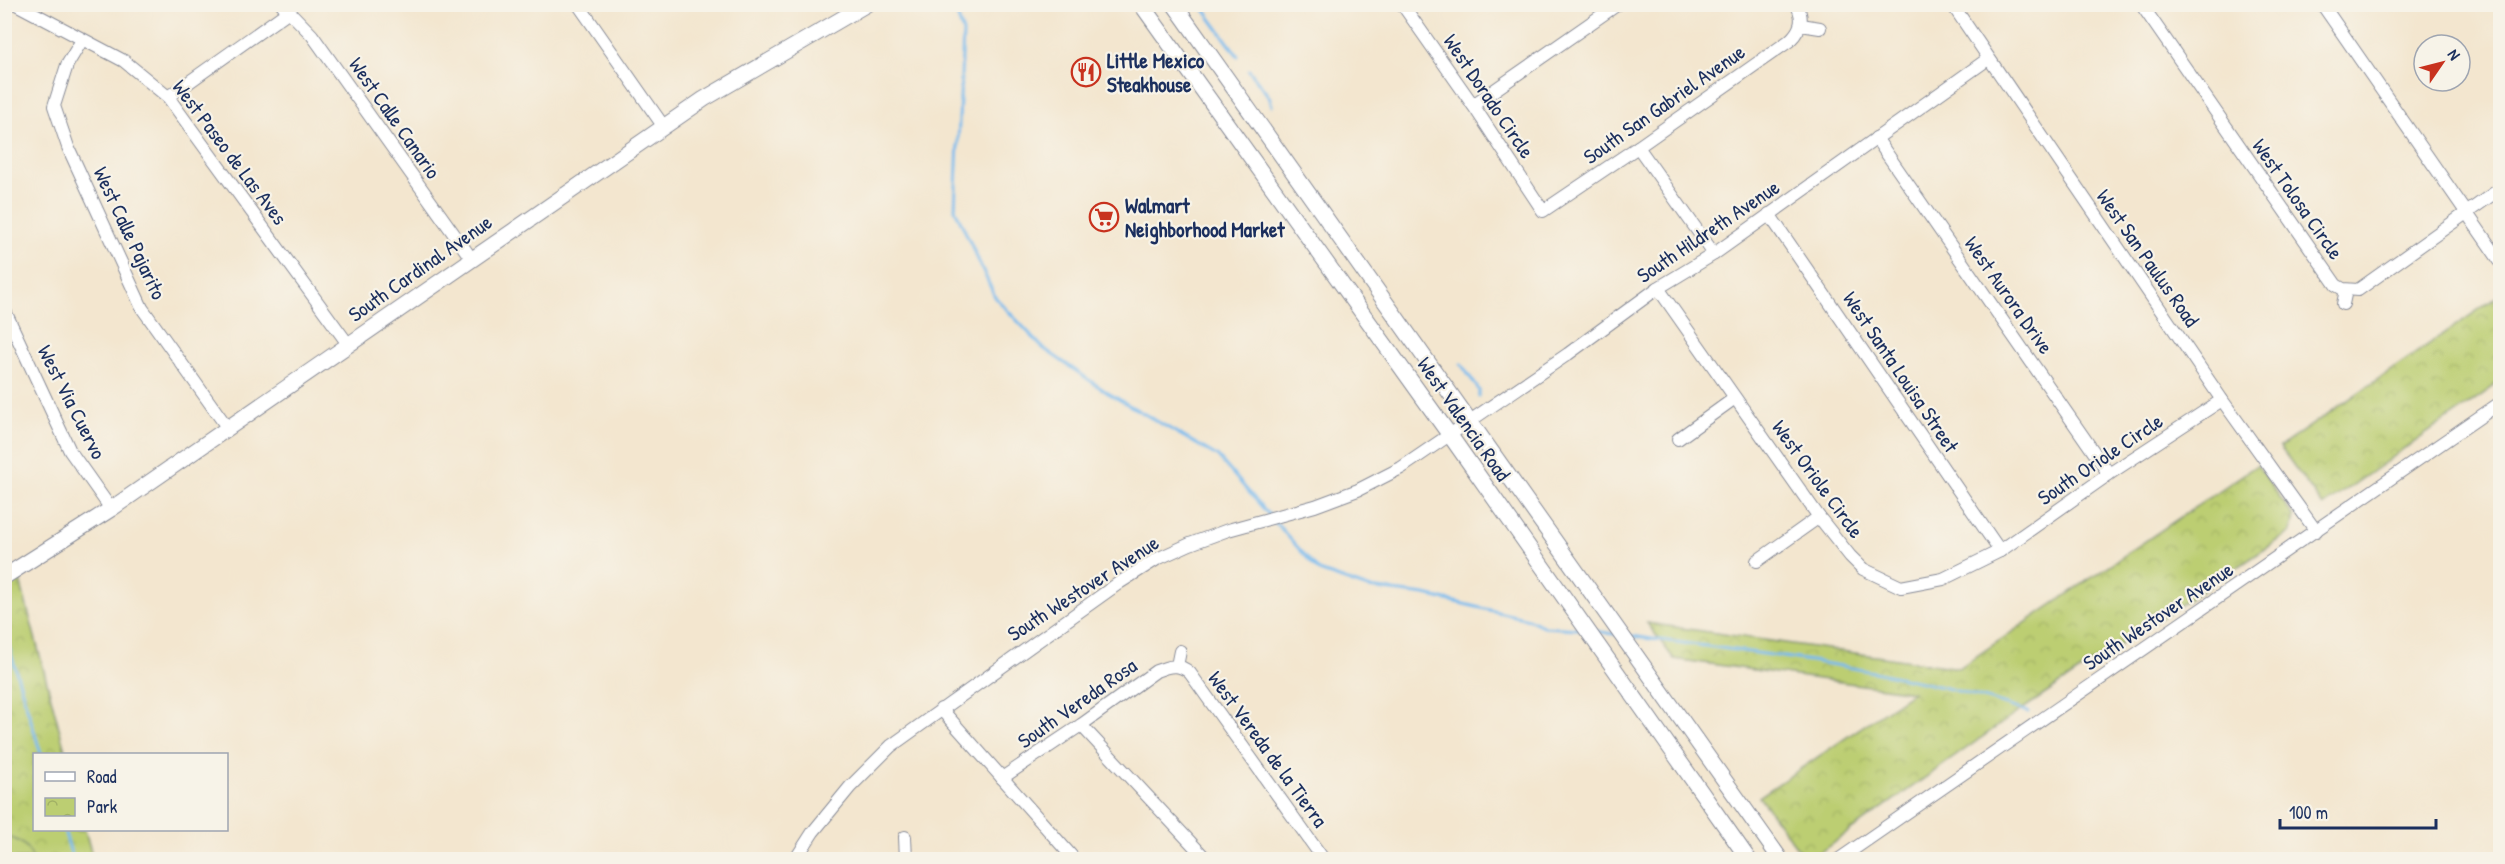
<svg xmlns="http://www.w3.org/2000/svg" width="2505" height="864" font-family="'Patrick Hand',sans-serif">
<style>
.park{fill:url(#park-crowns);stroke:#6c7e68;stroke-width:1.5}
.garden{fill:#bcce72;stroke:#6c7e68;stroke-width:1.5}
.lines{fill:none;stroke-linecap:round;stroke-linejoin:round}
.stream{stroke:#79bbee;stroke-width:3}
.minor-casing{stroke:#878a96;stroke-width:14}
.major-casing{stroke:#878a96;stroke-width:17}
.minor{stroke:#fff;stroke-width:12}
.major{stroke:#fff;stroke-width:15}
.labels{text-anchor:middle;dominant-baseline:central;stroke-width:4.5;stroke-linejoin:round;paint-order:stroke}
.poi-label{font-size:21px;font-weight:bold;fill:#1b2f5e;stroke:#f7f3e8;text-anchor:start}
.street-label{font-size:21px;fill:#1b2f5e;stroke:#f7f3e8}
</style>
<defs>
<pattern id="park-crowns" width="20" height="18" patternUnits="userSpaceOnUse" patternTransform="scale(1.5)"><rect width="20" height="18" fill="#bcce72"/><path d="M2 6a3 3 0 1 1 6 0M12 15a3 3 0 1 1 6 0" fill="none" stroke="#a1b165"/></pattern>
</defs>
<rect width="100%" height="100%" fill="#f7f3e8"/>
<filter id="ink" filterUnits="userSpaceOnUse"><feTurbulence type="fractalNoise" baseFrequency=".0167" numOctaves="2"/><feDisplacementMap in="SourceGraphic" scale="12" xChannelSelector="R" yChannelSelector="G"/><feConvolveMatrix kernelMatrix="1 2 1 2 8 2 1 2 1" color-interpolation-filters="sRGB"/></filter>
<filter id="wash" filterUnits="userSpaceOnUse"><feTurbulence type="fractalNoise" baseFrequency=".008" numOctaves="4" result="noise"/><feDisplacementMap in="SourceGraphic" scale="24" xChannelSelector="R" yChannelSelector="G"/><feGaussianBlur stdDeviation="1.35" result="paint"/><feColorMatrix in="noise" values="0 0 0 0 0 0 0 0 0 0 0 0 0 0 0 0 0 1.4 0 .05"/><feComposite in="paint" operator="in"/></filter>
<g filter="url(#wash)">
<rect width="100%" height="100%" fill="#f3e6cf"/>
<g class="park">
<path d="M2500,295V382L2323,506L2280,447Z"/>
<path d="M2257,465L2294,517L2291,532L2015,714L1819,853H1801L1759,797L1913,692L1674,659L1647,623L1959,668Z"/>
<path d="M19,577L66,754H34V830H85L93,859L5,860V586Z"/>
</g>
<path class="garden" d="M5,836C20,840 27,845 33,859H5Z"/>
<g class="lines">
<g class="stream">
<path d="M953,4L963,32L955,209L995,297L1043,348L1108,393L1217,456L1270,516"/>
<path d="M1200,4L1238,56"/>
<path d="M1249,70L1270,98L1272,106"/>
<path d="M1461,364L1479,390V396"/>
<path d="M1274,521L1319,571L1368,588L1425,595L1528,619L1545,627L1579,629"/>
<path d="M4,631L41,754"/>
<path d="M1594,631L1615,634"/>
<path d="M1630,636C1764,654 1899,668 2028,712"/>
<path d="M64,830L73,860"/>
</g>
</g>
</g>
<g filter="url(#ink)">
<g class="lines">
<g class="minor-casing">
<g id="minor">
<path d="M16,4L124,61L168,97L348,344"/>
<path d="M282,4L312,35L471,258"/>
<path d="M578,4L664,127"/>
<path d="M1402,4L1473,105L1543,211L1638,147L1789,41C1801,30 1805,19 1796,4"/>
<path d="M1952,4L2222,400L2316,531"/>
<path d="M2141,4L2336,285L2343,289L2358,290L2500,189"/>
<path d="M2322,4L2500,261"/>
<path d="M1801,25L1820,28"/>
<path d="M82,40L67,65L54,106L68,147L142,308L227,427"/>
<path d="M168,97L289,11"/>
<path d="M1473,105L1618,4"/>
<path d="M1876,138L2109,474"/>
<path d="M1638,147L1714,254"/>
<path d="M1769,214L2000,551"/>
<path d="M1658,288L1819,517L1850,556L1863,569L1901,587L1943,579L2000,551L2109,474L2222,400"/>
<path d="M2343,304L2346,290"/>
<path d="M4,309L70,451L111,509"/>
<path d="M1678,439L1735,398"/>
<path d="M1757,561L1819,517"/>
<path d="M1177,666L1180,651"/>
<path d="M941,709L1075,860"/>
<path d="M1081,725L1207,860"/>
<path d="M1002,778L1081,725L1156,671C1169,666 1179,663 1190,673L1324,860"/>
<path d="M905,837L906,859"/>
<path d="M795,860L813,832L850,787L891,746L1119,583L1157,559L1190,544L1228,530L1315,506L1358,490L1401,468L1568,354L1658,288L1714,254L1988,59"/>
<path d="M1838,860L2500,403"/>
</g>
</g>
<g class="major-casing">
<g id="major">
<path d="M1141,4L1449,434L1749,860"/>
<path d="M1174,4L1781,860"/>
<path d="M4,577L111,509L704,99L867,4"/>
</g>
</g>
<use href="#minor" class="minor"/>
<use href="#major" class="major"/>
</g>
</g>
<defs>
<g id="restaurant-ring" transform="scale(1.5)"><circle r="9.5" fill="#f7f3e8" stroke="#c8321e" stroke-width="1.5"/><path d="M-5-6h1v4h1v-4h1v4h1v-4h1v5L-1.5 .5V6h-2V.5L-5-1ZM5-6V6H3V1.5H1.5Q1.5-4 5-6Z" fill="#c8321e"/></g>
<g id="supermarket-ring" transform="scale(1.5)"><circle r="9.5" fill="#f7f3e8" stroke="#c8321e" stroke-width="1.5"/><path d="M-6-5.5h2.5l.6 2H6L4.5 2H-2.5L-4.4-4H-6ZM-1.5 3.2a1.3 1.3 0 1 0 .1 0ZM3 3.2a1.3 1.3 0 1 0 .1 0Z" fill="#c8321e"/></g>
</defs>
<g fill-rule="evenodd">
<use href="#restaurant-ring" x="1086" y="72"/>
<use href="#supermarket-ring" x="1104" y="217"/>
</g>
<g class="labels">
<g class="poi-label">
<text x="1107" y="60">Little Mexico<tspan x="1107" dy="24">Steakhouse</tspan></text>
<text x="1125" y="205">Walmart<tspan x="1125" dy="24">Neighborhood Market</tspan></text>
</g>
<g class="street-label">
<text transform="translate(1489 96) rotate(56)">West Dorado Circle</text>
<text transform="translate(1664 104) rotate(-35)">South San Gabriel Avenue</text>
<text transform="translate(395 118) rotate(55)">West Calle Canario</text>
<text transform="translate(230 152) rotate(53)">West Paseo de Las Aves</text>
<text transform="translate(2298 199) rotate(55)">West Tolosa Circle</text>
<text transform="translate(1708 231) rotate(-34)">South Hildreth Avenue</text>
<text transform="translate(130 233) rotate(65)">West Calle Pajarito</text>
<text transform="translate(2148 258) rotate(55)">West San Paulus Road</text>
<text transform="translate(420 268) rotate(-35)">South Cardinal Avenue</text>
<text transform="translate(2009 295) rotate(55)">West Aurora Drive</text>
<text transform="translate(1901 372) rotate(56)">West Santa Louisa Street</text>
<text transform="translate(72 402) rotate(63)">West Via Cuervo</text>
<text transform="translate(1464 419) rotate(55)">West Valencia Road</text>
<text transform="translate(2100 459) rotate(-34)">South Oriole Circle</text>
<text transform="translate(1818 479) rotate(54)">West Oriole Circle</text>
<text transform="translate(1083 588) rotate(-33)">South Westover Avenue</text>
<text transform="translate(2158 616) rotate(-34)">South Westover Avenue</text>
<text transform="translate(1077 703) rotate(-35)">South Vereda Rosa</text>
<text transform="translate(1268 749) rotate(54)">West Vereda de la Tierra</text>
</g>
</g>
<rect width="2505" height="864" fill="none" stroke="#f7f3e8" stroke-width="24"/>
<rect x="33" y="753" width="195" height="78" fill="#f7f3e8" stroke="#9fa5b1" stroke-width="1.5"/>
<rect x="45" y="772" width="30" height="9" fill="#ffffff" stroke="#9fa5b1" stroke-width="1.5"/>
<text x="87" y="783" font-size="18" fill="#1b2f5e">Road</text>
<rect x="45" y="798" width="30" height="18" fill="url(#park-crowns)" stroke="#9fa5b1" stroke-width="1.5"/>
<text x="87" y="813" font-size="18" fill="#1b2f5e">Park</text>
<g transform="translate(2442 63) rotate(55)"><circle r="28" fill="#f7f3e8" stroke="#9fa5b1" stroke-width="1.5"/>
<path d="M0-4.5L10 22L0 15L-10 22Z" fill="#c8321e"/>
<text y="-9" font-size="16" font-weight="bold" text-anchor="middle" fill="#1b2f5e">N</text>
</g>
<path d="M2280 819v9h156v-9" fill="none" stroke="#1b2f5e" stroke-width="3"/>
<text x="2289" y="819" font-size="18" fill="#1b2f5e" stroke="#f7f3e8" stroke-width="4.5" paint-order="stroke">100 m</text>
</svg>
